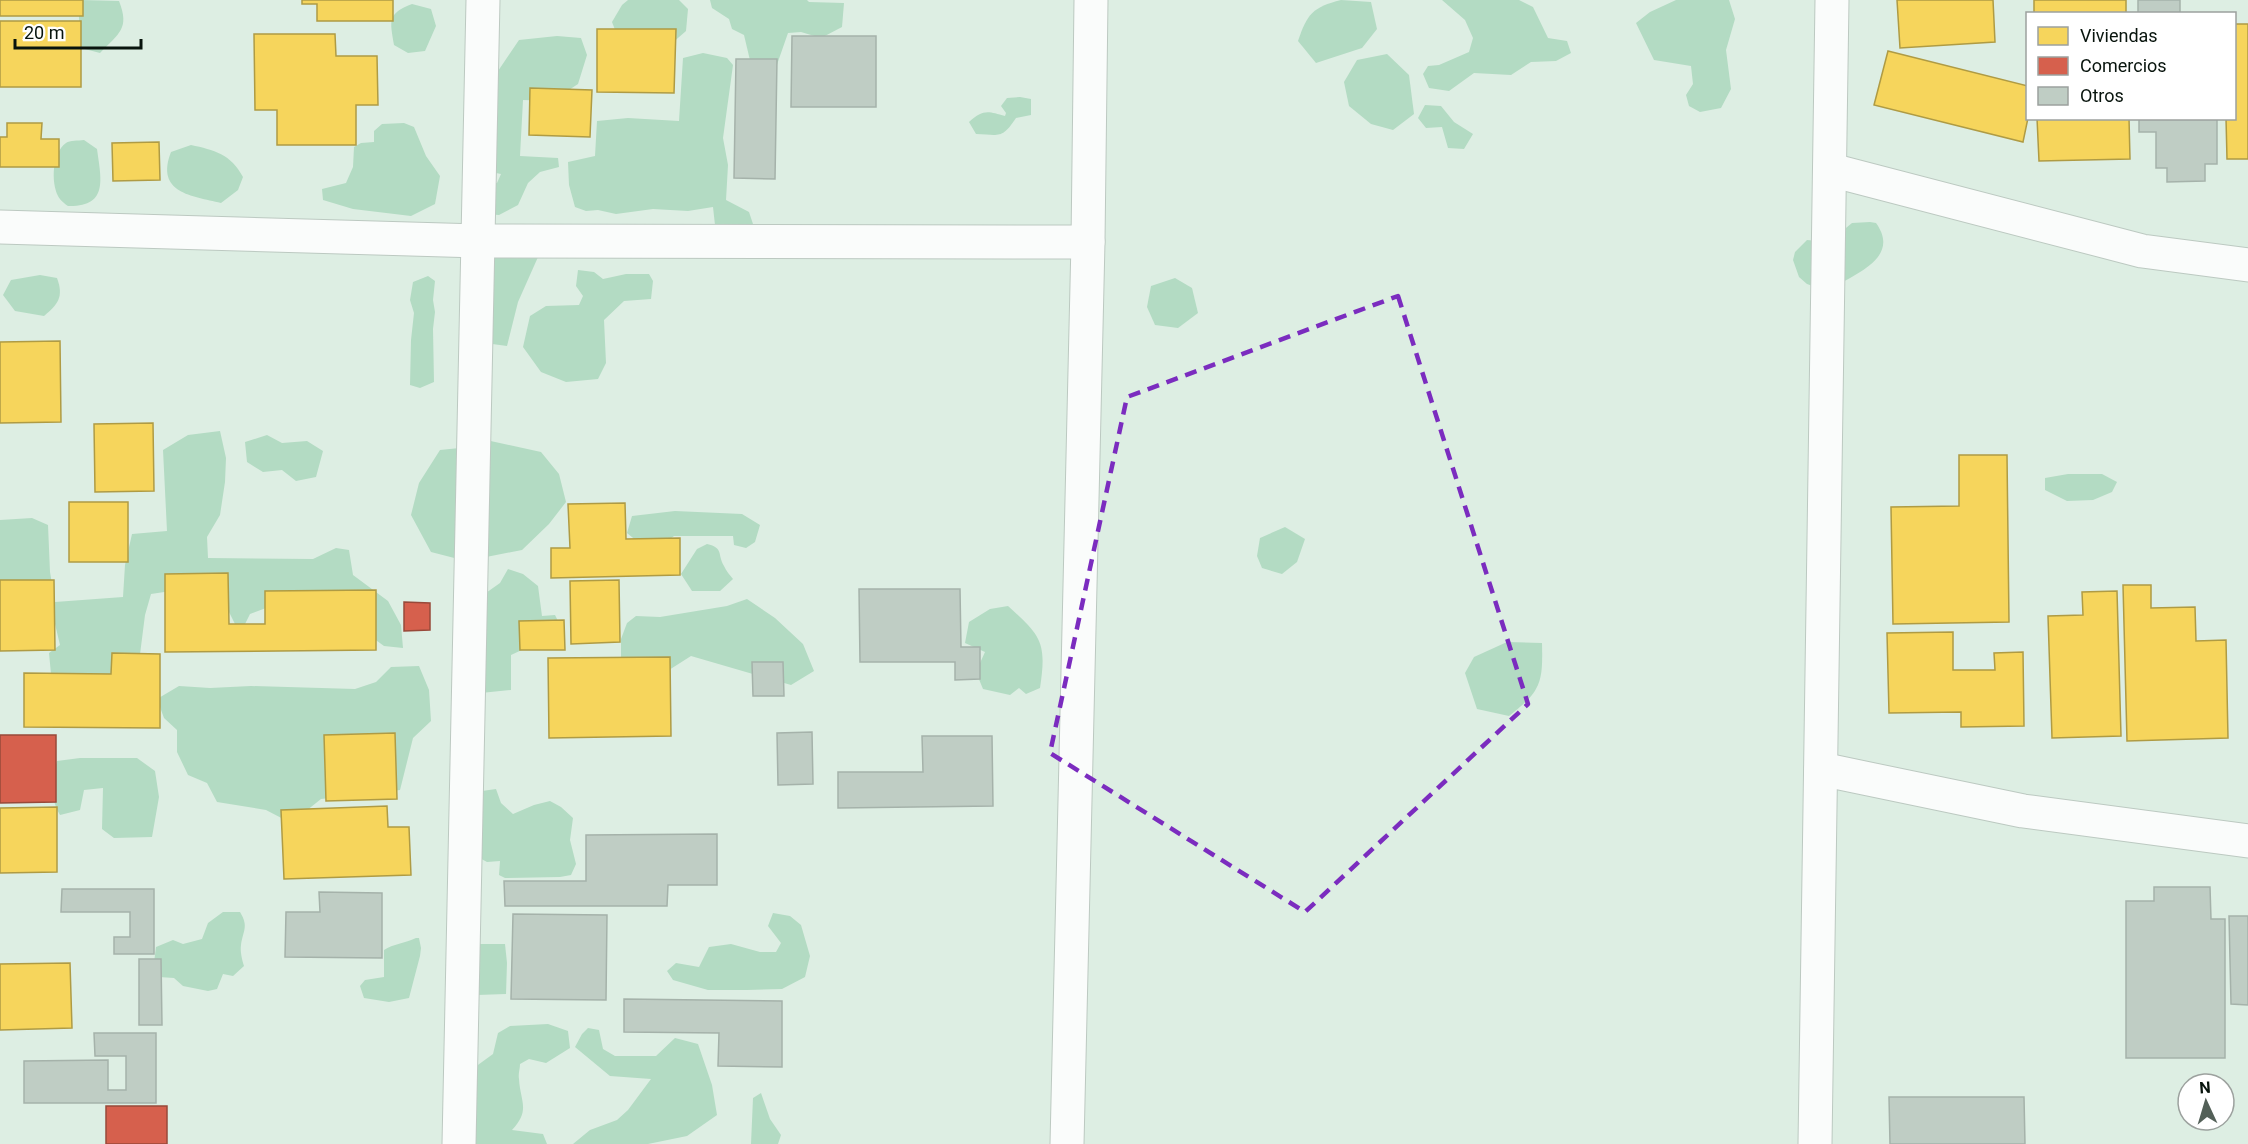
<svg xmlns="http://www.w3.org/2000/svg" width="2248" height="1144" font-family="Roboto,sans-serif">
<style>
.green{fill:#b3dbc3}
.homes{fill:#f6d55c;stroke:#af9b44;stroke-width:1.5}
.shops{fill:#d6604d;stroke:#98493a;stroke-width:1.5}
.building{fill:#bfcdc4;stroke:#a5b2aa;stroke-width:1.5}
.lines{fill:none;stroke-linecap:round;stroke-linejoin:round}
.minor-casing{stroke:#bcc9c1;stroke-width:35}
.minor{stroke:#fafcfb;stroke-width:33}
.marked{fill:none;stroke:#7b2cbf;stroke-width:4.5;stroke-dasharray:12 8;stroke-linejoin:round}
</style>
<rect width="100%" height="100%" fill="#ddeee3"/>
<g class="green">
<path d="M81,0L119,1C130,29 119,33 100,53L81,48L78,3Z"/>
<path d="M628,0H679L688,9L686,31L671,44L619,40L612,22L622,5Z"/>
<path d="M710,0H807L809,2L844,3L842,27L821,38L801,32L788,33L773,76L753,73L744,35L732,29L729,19L712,8Z"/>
<path d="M1341,0L1371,2L1377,29L1362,48L1316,63L1298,41C1307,14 1313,7 1341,0Z"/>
<path d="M1442,0H1519L1533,7L1548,38L1567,41L1571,53L1556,61L1531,62L1511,75L1474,73L1449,91L1429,88L1423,74L1428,66L1439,65L1469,52L1473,38L1465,20Z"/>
<path d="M1676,0H1729L1735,19L1726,50L1731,89L1721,108L1700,112L1689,106L1686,95L1693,84L1691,66L1654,60L1636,23L1650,12Z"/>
<path d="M412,4L431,9L436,26L425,51L408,53L394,45C390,20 387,14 412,4Z"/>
<path d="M557,36L581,38L587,55L578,84L552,101L523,100L520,156L558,158L559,167L540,172L528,183L518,205L499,215L469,213L481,181L497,183L501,174L486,171V82L498,71L519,40Z"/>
<path d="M703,53L727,58L733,65L723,138L728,165L726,200L749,212L754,227L715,225L713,207L688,211L653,209L616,214L598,210L586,211L575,207L569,185L568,162L595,156L597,121L628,118L679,121L683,58Z"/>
<path d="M1387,54L1409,75L1414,114L1393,130L1371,124L1349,106L1344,82L1357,60Z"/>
<path d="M1020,97L1031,99V115L1016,118C1002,139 1000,135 976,134L969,122C983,109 988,111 1005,116L1006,113L1001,106L1007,98Z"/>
<path d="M1425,105L1441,106L1454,122L1473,134L1464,149L1448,148L1442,127L1426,128L1418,118Z"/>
<path d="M404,123L414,127L426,156L440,176L435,204L411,216L353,209L323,200L322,189L346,183L353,167L354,147L361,143L374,142V131L382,124Z"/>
<path d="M84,140L97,149C101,179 109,207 68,206C65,204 60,200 58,196C51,182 52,153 66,143C70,140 78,141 84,140Z"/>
<path d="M191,145C214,150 231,154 243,177L238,190L221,203C192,196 155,193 171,152Z"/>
<path d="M1870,222L1876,223C1902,259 1852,275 1827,291L1807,284L1799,277L1793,260L1795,252L1807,240L1829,242L1852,223Z"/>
<path d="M503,240L538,257L518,302L507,346L485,343L471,273Z"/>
<path d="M578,270L594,272L603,279L626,274H649L653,281L651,299L624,301L604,320L606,363L598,379L566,382L541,372L523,347L530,316L546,306L579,305L583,296L576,286Z"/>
<path d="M40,275L57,278C64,297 58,304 44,316L15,311L3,295L11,280Z"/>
<path d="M428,276L435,281L433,300L435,312L433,329L434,382L420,388L410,385L411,340L414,313L410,300L413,282Z"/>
<path d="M1175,278L1192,288L1198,313L1178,328L1155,325L1147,307L1151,286Z"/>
<path d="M220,431L226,458L225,482L220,515L207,537L208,558L313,559L336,548L349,550L353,575L388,601L401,625L403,648L384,646L373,638L266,608L250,614L244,626H236L228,610L171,591L151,594L145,615L138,670L114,675L51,674L49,653L60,645L55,624L47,602L0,604V520L32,518L48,525L50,572L55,602L123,597L125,565L132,534L167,531L163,450L188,435Z"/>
<path d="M267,435L282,443L307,441L323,451L316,477L296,481L282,470L263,472L247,462L245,442Z"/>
<path d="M486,440L541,452L559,474L566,502L549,524L522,550L466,561L431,552L411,515L419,483L440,450L479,446Z"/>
<path d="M2068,474H2102L2117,482L2112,492L2093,500L2067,501L2045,490V478Z"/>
<path d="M675,511L742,514L760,525L755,542L746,548L734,545L733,536H674L661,546L644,547L627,533L632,516Z"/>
<path d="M1285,527L1305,539L1297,562L1282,574L1262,568L1257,556L1260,538Z"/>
<path d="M707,544C724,548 717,554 724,566C726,571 730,575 733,579L720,591H692L681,574L697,549Z"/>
<path d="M508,569L523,574L538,586L542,616L555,615L559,623L552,636L511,655V690L471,694L483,595L500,583Z"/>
<path d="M747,599L775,618L803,644L814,671L791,685L691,656L669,670L621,665V639L627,623L636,616L660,617L727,606Z"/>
<path d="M1008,606C1041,636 1047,642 1040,688L1026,694L1019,688L1010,695L983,689L976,672L985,652L965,643L969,622L990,609Z"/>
<path d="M1507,642L1542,643C1543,683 1541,691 1509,716L1477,709L1465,673L1474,657Z"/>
<path d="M419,666L429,690L431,721L413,738L400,790L321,799L291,823L266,810L217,802L207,783L188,775L177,752V730L164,718L157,699L179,686L210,688L251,686L355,689L376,682L391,667Z"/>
<path d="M80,758H137L155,771L159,797L152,837L114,838L102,829L103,788L84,790L80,810L60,815C50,797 50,781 57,761Z"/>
<path d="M496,789L501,803L513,814L534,805L550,801L561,807L573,818L570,840L576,864L571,875L560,877L505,878L499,875L500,861L487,862L465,850L482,791Z"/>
<path d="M223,912H240C249,927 243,930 241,945C240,951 242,960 244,966L233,976L223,974L217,989L208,991L183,986L174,978L159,977L154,963L156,947L173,940L183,944L202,939L208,923Z"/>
<path d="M773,913L790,916L801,925L810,956L805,977L782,989L747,990H708L673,980L667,971L676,963L699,967L709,947L731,944L760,952H776L781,943L768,926Z"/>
<path d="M416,938H419L421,948L420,956L409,998L389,1002L364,998L360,986L365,980L384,977V950C393,944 405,943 416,938Z"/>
<path d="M479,944H505L507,963L506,994L477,995Z"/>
<path d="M548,1024L568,1031L570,1048L546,1063L529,1059L520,1064C520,1069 518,1074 519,1079C520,1101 531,1110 512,1130L543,1134L547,1144H472L471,1070L493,1054L498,1033L510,1026Z"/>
<path d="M588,1028L599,1030L603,1049L615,1056H656L675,1038L698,1044L712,1085L717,1115L687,1136L648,1144H573L590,1130L617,1120L628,1110L651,1079L610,1076L575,1047L582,1034Z"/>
<path d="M761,1093L770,1119L781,1135L778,1144H751L753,1098Z"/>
</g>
<g class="homes">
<rect x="0" y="0" width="83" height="16"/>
<path d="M302,0H393V21H317V4H302Z"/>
<path d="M1897,0H1993L1995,42L1900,48Z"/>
<rect x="2034" y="0" width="92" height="14"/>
<rect x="0" y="21" width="81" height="66"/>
<path d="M2234,24H2248V159H2227L2226,118H2234Z"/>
<path d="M597,29H676L674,93L597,92Z"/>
<path d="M254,34H335L336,56H377L378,105H356V145H277V110H255Z"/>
<path d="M1888,51L2028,86V118L2023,142L1874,105Z"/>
<path d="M530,88L592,90L590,137L529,135Z"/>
<path d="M2037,118H2129L2130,159L2039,161Z"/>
<path d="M7,123H42L41,139H59V167H0V137H7Z"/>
<path d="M159,142L160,180L113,181L112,143Z"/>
<path d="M60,341L61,422L0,423V342Z"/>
<path d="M153,423L154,491L95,492L94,424Z"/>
<path d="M1959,455H2007L2009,622L1893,624L1891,507L1959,506Z"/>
<rect x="69" y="502" width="59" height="60"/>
<path d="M625,503L626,539L680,538V575L551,578V548H570L568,504Z"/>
<path d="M228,573L229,624H265V591L376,590V650L165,652V574Z"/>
<path d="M0,580H54L55,650L0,651Z"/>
<path d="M619,580L620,642L571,644L570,581Z"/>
<path d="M2123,585H2151V608L2195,607L2196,641L2226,640L2228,738L2127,741Z"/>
<path d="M2117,591L2121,736L2052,738L2048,616L2083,615L2082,592Z"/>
<path d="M564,620L565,650H520L519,621Z"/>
<path d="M1953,632V670H1995L1994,653L2023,652L2024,726L1961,727V712L1889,713L1887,633Z"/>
<path d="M112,653L160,654V728L24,727V673L111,674Z"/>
<path d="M670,657L671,736L549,738L548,658Z"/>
<path d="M395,733L397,799L326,801L324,735Z"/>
<path d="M387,806L388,827H409L411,875L284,879L281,810Z"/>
<path d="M57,807V872L0,873V808Z"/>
<path d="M70,963L72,1028L0,1030V964Z"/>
</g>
<g class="shops">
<path d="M404,602L430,603V630L404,631Z"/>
<path d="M0,735H56V802L0,803Z"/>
<rect x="106" y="1106" width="61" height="38"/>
</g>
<g class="building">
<rect x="2138" y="0" width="42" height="14"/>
<path d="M792,36H876V107H791Z"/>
<path d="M736,59H777L775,179L734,178Z"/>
<path d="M2139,118H2217V164H2205V181L2167,182V168H2156V132H2139Z"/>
<path d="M859,589H960L961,647H980V679L955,680V662H860Z"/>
<path d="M752,662H783L784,696H753Z"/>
<path d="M812,732L813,784L778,785L777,733Z"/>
<path d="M922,736H992L993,806L838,808V772H923Z"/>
<path d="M717,834V885H668L667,906H505L504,881H586V835Z"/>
<path d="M2154,887H2210L2211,919H2225V1058H2126V901H2154Z"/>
<path d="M62,889H154V954H114V937H130V912H61Z"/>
<path d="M319,892L382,893V958L285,957L286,912H320Z"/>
<path d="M513,914L607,915L606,1000L511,999Z"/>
<path d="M2229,916H2248V1005L2231,1004Z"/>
<path d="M139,959H161L162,1025H139Z"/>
<path d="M624,999L782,1001V1067L718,1066L719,1033L624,1032Z"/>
<path d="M94,1033H156V1103H24V1061L108,1060V1090H126V1056H95Z"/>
<path d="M1889,1097H2024L2025,1144H1890Z"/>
</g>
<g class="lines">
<g class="minor-casing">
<g id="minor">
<path d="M1831,170L2142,251L2248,265"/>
<path d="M0,227L479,241L1088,242"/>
<path d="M1821,769L2023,811L2248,841"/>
<path d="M459,1144L483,0"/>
<path d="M1067,1144L1088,242L1091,0"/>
<path d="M1815,1144L1832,0"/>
</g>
</g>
<use href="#minor" class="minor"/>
</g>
<path class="marked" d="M1398,296L1528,704L1305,912L1050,753L1127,397Z"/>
<rect x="2026" y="12" width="210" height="108" fill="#ffffff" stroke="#9ca19e" stroke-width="1.5"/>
<rect x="2038" y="27" width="30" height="18" fill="#f6d55c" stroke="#9ca19e" stroke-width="1.5"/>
<text x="2080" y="42" font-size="18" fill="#08140d">Viviendas</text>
<rect x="2038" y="57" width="30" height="18" fill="#d6604d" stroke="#9ca19e" stroke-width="1.5"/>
<text x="2080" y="72" font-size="18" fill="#08140d">Comercios</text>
<rect x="2038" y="87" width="30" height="18" fill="#bfcdc4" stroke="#9ca19e" stroke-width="1.5"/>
<text x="2080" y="102" font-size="18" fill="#08140d">Otros</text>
<g transform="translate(2206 1102) rotate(356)"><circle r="28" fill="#ffffff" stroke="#9ca19e" stroke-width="1.5"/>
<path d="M0-4.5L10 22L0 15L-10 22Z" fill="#536058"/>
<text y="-9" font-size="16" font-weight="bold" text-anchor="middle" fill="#08140d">N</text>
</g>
<path d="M15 39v9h126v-9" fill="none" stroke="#08140d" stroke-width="3"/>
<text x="24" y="39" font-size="18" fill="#08140d" stroke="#ffffff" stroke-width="4.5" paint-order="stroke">20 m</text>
</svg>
